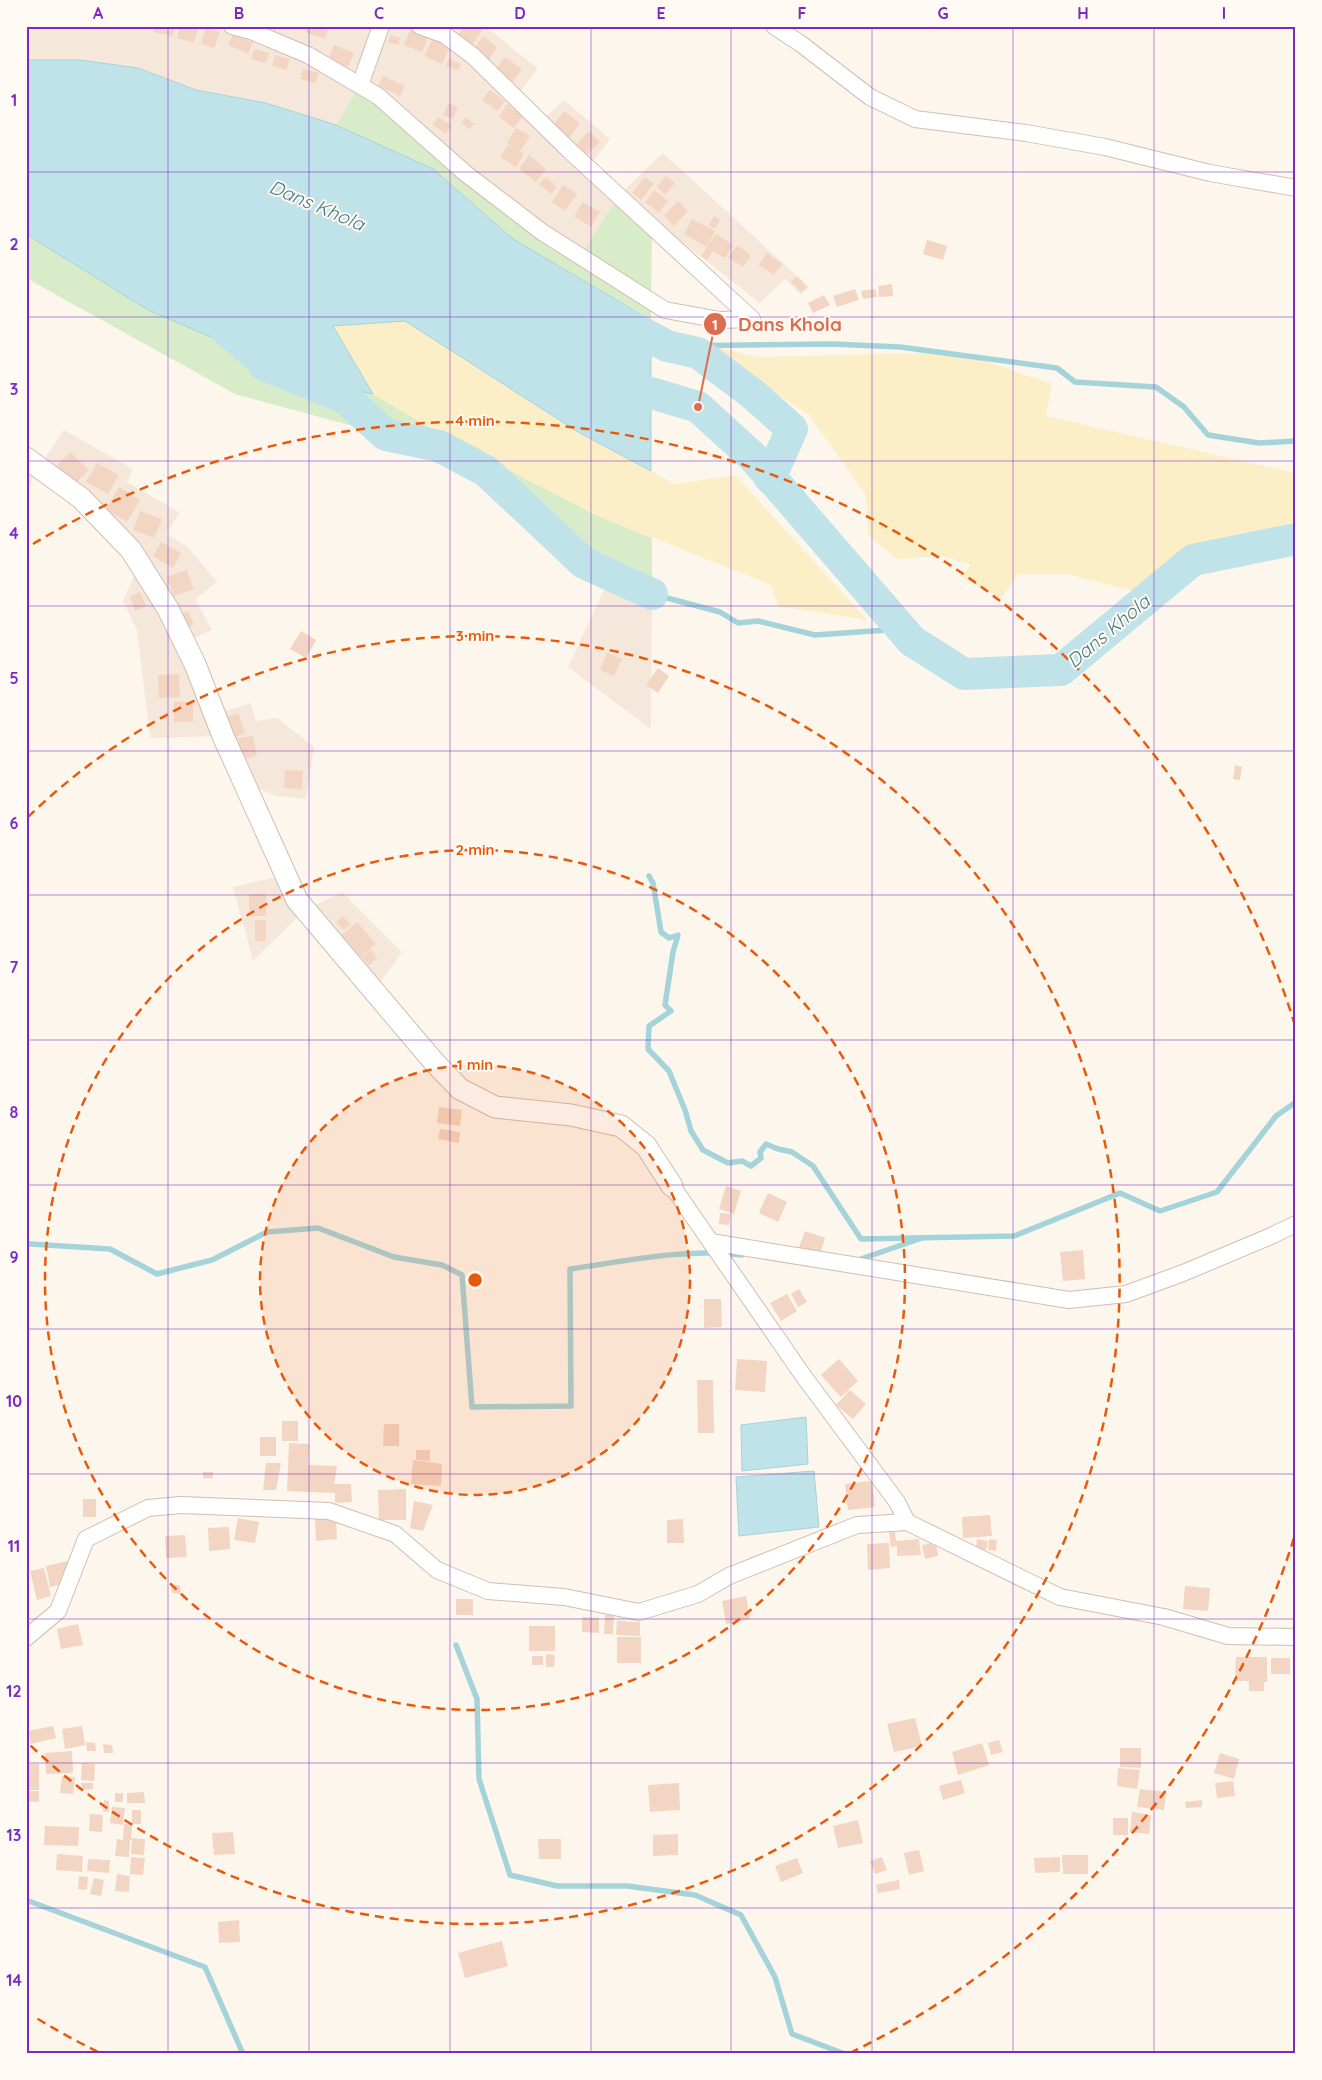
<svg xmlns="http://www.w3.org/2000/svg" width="1322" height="2080" font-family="Quicksand,sans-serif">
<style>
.residential{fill:#f5e8da}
.green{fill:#d8ecc9}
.sand{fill:#fcefc7}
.water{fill:#bfe3e8;stroke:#a5d3da}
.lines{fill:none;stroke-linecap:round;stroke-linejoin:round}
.stream{stroke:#a5d3da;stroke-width:5.5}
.river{stroke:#bfe3e8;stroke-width:32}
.building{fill:#f3d5c3}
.minor-casing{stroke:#d1beb0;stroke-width:18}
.tertiary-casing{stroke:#d1beb0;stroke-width:23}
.minor{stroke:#fff;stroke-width:16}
.tertiary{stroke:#fff;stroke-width:21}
.grid{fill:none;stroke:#7b2cbf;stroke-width:1;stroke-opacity:0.55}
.ring{fill:none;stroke:#e8590c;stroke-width:2.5;stroke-dasharray:9 6}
.labels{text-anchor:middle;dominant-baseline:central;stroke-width:4;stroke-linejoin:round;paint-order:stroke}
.water-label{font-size:19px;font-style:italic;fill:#437c86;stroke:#fffaf3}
.centre{fill:#e8590c;stroke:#fffaf3;stroke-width:2.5}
.ring-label{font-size:15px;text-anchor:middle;font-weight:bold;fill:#e8590c;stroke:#fffaf3;stroke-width:4;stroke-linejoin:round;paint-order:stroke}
.leader{fill:none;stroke:#dc6d51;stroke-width:2}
.callout-dot{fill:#dc6d51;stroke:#fffaf3;stroke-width:2}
.mark-label{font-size:15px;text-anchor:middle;font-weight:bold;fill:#fff}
.callout-label{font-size:19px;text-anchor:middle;font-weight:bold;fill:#dc6d51;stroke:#fffaf3;stroke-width:4;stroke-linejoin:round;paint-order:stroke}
.neatline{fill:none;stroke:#7b2cbf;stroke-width:2}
.grid-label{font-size:16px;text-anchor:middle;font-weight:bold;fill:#7b2cbf}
</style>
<rect width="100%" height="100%" fill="#fdf6ec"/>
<g class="residential">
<path d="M26,26H485L538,69L515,98L540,122L564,100L610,139L589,167L621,193L663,153L809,287L801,295L785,279L760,303L621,194L580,256L360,85L336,125L266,103L196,90L138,68L80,60H26Z"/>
<path d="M64,430L133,469L127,482L180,513L166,534L188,547L217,582L195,599L212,630L184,643L215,714L251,703L256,721L277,718L314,747L306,799L276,796L244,782L223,736L150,738L137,630L123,601L140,563L38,467L26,494V458L39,467Z"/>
<path d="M611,575L652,594L651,729L568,667Z"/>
<path d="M286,875L306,910L342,892L402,952L374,991L305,910L253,961L233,887Z"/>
</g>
<g class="green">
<path d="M360,85L580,256L621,193L652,219L651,319L513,239L433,169L336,125Z"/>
<path d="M26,234L148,310L260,358L344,388L373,394L453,441L594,514L652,538V594L584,563L486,471L439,446L386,435L235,394L26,278Z"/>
</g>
<g class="sand">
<path d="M405,321L578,432L675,484L735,475L867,620L778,606L771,585L594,514L453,441L373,394L332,326Z"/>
<path d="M701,343L757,357L959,352L1052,384L1046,416L1295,473L1296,521L1189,558L1146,594L1067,574H1018L1001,598L962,578L970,564L942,556L897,559L868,535L866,495L809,415Z"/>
</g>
<g class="water">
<path d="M26,60H80L138,68L196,90L266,103L336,125L433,169L513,239L651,320V471L578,432L405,321L333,326L373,394L344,388L260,358L148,310L26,234Z"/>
<path d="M806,1417L808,1464L742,1471L741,1425Z"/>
<path d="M814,1471L819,1527L739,1536L736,1477Z"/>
</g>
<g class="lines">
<g class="stream">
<path d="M667,346L833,344L900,347L1057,368L1075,382L1156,387L1184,407L1208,435L1259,443L1296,441"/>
<path d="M652,594L720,612L738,623L758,621L815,635L902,629"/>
<path d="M649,876L653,883L661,932L669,938L678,935L673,952L665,1005L671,1011L649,1026L648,1049L669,1071L685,1110L691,1131L703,1150L728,1163L742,1161L751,1166L761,1158L760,1152L766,1144L778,1149L792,1152L813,1166L861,1239L1014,1236L1120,1193L1160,1211L1217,1192L1276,1116L1296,1102"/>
<path d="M30,1244L110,1249L157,1274L212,1260L267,1232L318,1228L394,1257L442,1265L462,1275L472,1407L571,1406L570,1269C627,1261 685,1248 742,1255"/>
<path d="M855,1261L922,1238"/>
<path d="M456,1645L477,1699L479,1779L510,1875L557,1886H627L695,1895L741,1915L775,1977L792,2034L845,2054"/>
<path d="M26,1900L205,1967L243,2054"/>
</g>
<g class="river">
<path d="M612,317L667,346L698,353L754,395L792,429L770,478"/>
<path d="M227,331L260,358L264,365L345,398L386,435L439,446L486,471L584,563L652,594"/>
<path d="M608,380L698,407L754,458L912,641L964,674L1061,670L1193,560L1296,539"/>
</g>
</g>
<g class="building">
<path d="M154,26H175L173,36L153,32Z"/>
<path d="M180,26H199L194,43L177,38Z"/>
<path d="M307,26H329L325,39L305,32Z"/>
<path d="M464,26H478L483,29L473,44L458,35Z"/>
<path d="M206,27L220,32L214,48L201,44Z"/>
<path d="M411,28L429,35L422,52L404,45Z"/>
<path d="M234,33L253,42L248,54L228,45Z"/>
<path d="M391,35L400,38L398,45L388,42Z"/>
<path d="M483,36L497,47L488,61L473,50Z"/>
<path d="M433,38L450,46L442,64L424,56Z"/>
<path d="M334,45L354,53L348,67L329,59Z"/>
<path d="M254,49L269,53L266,63L251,59Z"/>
<path d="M275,55L290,59L286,70L272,66Z"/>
<path d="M505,57L522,69L512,83L495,70Z"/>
<path d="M449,59L461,64L458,71L446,66Z"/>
<path d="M303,69L319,73L316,83L300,79Z"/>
<path d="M383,76L405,86L400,96L378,86Z"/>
<path d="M490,90L505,101L498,111L482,100Z"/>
<path d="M449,103L458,108L452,119L443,115Z"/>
<path d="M507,104L523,116L514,128L499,117Z"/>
<path d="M564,111L580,123L568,139L552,127Z"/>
<path d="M438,117L452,125L446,134L433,125Z"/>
<path d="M466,117L474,124L469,129L461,123Z"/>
<path d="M516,128L530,136L520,152L524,154L516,167L500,157L508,145L517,149L507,143Z"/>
<path d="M589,131L600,142L586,156L575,146Z"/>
<path d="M529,155L546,169L536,182L519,169Z"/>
<path d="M666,176L675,183L665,195L657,187Z"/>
<path d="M546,177L557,187L551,194L539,184Z"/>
<path d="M645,177L654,184L641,200L632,193Z"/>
<path d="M563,185L577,194L565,211L552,202Z"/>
<path d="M654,190L668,201L659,213L645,202Z"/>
<path d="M678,201L688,211L674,226L664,216Z"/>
<path d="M583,202L600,212L591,227L574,216Z"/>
<path d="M714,216L720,220L715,229L709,225Z"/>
<path d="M692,219L715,231L707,247L684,234Z"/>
<path d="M716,234L733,245L725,258L713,251L707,260L701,256Z"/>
<path d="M927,240L947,246L943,260L923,254Z"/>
<path d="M737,245L751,255L743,267L728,258Z"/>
<path d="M767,253L782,264L774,275L759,265Z"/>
<path d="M797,276L807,287L801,292L791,282Z"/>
<path d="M892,284L893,296L879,297L878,286Z"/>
<path d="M855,289L859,300L837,307L833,296Z"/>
<path d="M875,289L877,297L863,299L861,291Z"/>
<path d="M824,295L830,305L813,313L808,303Z"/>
<path d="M70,452L89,470L74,485L56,467Z"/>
<path d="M97,463L119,475L108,494L86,482Z"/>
<path d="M119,487L140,500L127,522L106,509Z"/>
<path d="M140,511L162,519L154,538L133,530Z"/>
<path d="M161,542L181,553L173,568L153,556Z"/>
<path d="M187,570L194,589L174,596L167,577Z"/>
<path d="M140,592L146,606L135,611L130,597Z"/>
<path d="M188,611L194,625L184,629L178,615Z"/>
<path d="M301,631L316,640L306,658L290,649Z"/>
<path d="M607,653L622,659L614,676L600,670Z"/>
<path d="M658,668L669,676L658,693L646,685Z"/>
<path d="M179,674L180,697L159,698L158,675Z"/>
<rect x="174" y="702" width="19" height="20"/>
<path d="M238,713L245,733L234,738L227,717Z"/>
<path d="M253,736L257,756L242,759L238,738Z"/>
<path d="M1235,765L1242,767L1240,780L1233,779Z"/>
<path d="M285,770L303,771L302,789L284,788Z"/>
<rect x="249" y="894" width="17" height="22"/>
<path d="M343,916L350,924L344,930L336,922Z"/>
<rect x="255" y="920" width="11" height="21"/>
<path d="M357,922L376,944L361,957L342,935Z"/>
<path d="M371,950L377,958L369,965L362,957Z"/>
<path d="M439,1107L462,1110L460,1126L437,1123Z"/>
<path d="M440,1129L460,1132L459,1143L438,1139Z"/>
<path d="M726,1186L741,1191L734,1214L719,1209Z"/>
<path d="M768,1193L787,1202L778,1222L759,1213Z"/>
<path d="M720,1213L731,1214L729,1225L719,1224Z"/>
<path d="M805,1231L825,1238L819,1257L798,1250Z"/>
<path d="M1083,1250L1085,1279L1063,1281L1060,1252Z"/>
<path d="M799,1289L807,1302L798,1307L791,1294Z"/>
<path d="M787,1294L797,1311L781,1321L770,1303Z"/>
<path d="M704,1299H721L722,1327L704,1328Z"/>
<path d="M737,1359L767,1361L765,1392L735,1390Z"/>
<path d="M839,1359L858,1381L841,1397L821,1375Z"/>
<path d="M697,1380H713L714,1433H698Z"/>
<path d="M850,1390L866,1404L853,1419L836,1405Z"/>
<rect x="282" y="1421" width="16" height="20"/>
<path d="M384,1424H399V1446H383Z"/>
<rect x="260" y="1437" width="16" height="19"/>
<path d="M289,1443L309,1444L308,1465L337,1466L334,1484H351L352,1502L335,1503V1493L287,1491Z"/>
<path d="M416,1450H430V1461L416,1460Z"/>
<path d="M413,1460L442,1464L441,1486L411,1484Z"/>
<path d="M266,1463H281L276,1490H263Z"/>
<rect x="203" y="1472" width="10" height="6"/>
<path d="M872,1481L875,1507L848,1510L845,1484Z"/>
<path d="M406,1489V1520H379L378,1490Z"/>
<rect x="83" y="1499" width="13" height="18"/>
<path d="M414,1501L433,1505L423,1531L410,1528Z"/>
<path d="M990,1515L992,1536L963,1538L962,1517Z"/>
<path d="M336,1517L337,1539L316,1541L315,1519Z"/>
<path d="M238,1518L259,1522L255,1543L234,1540Z"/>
<path d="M683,1519L684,1543H667V1520Z"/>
<path d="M229,1527L230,1549L209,1551L208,1528Z"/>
<path d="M889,1532H895L896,1541L919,1539L921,1555L897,1556V1546L891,1547Z"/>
<path d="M185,1535L187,1557L166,1558L165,1536Z"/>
<path d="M977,1539L988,1541L986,1550L976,1548Z"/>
<path d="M989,1539L997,1540L996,1551L988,1550Z"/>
<path d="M936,1542L938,1556L925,1559L922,1545Z"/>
<path d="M889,1543L890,1568L868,1570L867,1544Z"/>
<path d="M67,1561L71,1582L50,1587L46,1566Z"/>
<path d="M44,1568L51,1596L37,1600L30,1571Z"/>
<path d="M171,1585H180L181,1594L172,1593Z"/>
<path d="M1185,1586L1210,1588L1208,1611L1183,1609Z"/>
<path d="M746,1596L750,1619L726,1624L722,1601Z"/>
<rect x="456" y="1599" width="17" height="16"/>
<path d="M605,1615H614L613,1634H604Z"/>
<path d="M582,1617L599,1618V1633L582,1632Z"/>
<path d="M617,1621L640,1622V1636L616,1635Z"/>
<path d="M78,1624L83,1645L61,1649L57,1629Z"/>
<rect x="529" y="1626" width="26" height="25"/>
<rect x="617" y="1637" width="24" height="26"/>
<path d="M546,1654L555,1655L554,1667H546Z"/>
<rect x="532" y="1656" width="11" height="9"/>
<path d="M1236,1657H1267V1682H1264V1691H1249V1681H1235Z"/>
<rect x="1271" y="1658" width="19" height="16"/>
<path d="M915,1718L922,1746L894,1752L887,1724Z"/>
<path d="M53,1726L56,1738L31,1744L28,1731Z"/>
<path d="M82,1726L85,1745L65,1749L62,1729Z"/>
<path d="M999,1740L1003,1752L991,1755L988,1743Z"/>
<path d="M86,1742L95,1743L96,1751H87Z"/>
<path d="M982,1743L989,1765L958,1775L952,1752Z"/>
<path d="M103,1744L112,1745L113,1753H104Z"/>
<path d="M1120,1748H1141V1768L1120,1767Z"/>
<path d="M72,1751L73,1773L46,1774L45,1753Z"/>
<path d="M1220,1753L1239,1759L1234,1779L1214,1773Z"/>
<path d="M82,1763L95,1764L94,1781L81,1780Z"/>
<rect x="26" y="1764" width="13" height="26"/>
<path d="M1118,1768L1140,1770L1137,1789L1117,1786Z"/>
<path d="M62,1776L75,1777L73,1794L60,1793Z"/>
<path d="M961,1780L965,1793L943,1800L939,1786Z"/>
<path d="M1233,1781L1235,1796L1217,1798L1215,1783Z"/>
<path d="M81,1783H93V1789L82,1790Z"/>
<path d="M679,1783L680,1810L650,1812L648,1785Z"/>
<path d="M1140,1789L1166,1792L1164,1810L1137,1807Z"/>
<path d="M26,1791H39V1802L26,1801Z"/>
<path d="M144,1792L145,1803H127V1793Z"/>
<rect x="115" y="1793" width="8" height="9"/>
<path d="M104,1800L109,1801V1812H103Z"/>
<path d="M1202,1800V1807L1186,1808L1185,1802Z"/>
<path d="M112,1807L125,1808L123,1825L110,1823Z"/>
<rect x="132" y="1810" width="9" height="14"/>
<path d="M1132,1812L1151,1815L1149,1834L1130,1832Z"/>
<path d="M90,1814L103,1815L102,1832L89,1831Z"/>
<rect x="1113" y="1818" width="15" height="17"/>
<path d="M858,1820L863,1843L838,1848L833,1826Z"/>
<path d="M124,1824H132L131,1838L145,1839L144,1855L131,1854L132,1840H130L129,1857L115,1856L117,1839L123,1840Z"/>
<path d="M45,1826L79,1827L78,1846L44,1845Z"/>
<path d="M233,1832L235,1854L214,1855L212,1833Z"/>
<path d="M678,1834V1855L653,1856V1835Z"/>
<path d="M538,1839H561V1859H539Z"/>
<path d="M919,1850L924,1871L909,1875L904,1853Z"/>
<path d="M57,1854L83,1856L82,1872L56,1870Z"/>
<path d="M1062,1855H1088V1874H1063Z"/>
<path d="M131,1857L145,1858L143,1875L130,1874Z"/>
<path d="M882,1857L887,1870L875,1874L870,1861Z"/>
<path d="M1060,1857V1872L1035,1873L1034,1858Z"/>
<path d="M797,1858L803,1873L781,1882L775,1866Z"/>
<path d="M88,1859L110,1860L109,1873L87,1871Z"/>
<path d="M117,1874L130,1876L129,1892L115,1891Z"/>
<path d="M79,1876L88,1877L87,1890L78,1889Z"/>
<path d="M94,1878L104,1880L101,1896L90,1894Z"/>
<path d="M899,1880L900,1889L878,1893L876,1885Z"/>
<path d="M239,1920L240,1942L219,1943L218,1922Z"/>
<path d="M502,1941L508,1966L465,1978L458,1953Z"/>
</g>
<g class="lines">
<g class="minor-casing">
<g id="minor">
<path d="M232,26L251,31L308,55L378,96L465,173L542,232L665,310L720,320L752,319"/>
<path d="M420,26L445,35L473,56L570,151L752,319"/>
<path d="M774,26L801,44L870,97L915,119L1026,133L1105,147L1210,173L1296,188"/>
<path d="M360,85L381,26"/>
<path d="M672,1186L802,1374L897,1502L907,1522L1060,1597L1164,1617L1228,1636L1296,1637"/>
<path d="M711,1242L1069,1300L1126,1294L1183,1273L1271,1236L1296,1224"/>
<path d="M26,1638L58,1611L86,1539L148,1508L181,1505L329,1511L395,1534L437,1570L488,1591L564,1597L639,1612L698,1594L729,1576L857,1525L907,1522"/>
</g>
</g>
<g class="tertiary-casing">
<path id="tertiary" d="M26,458L81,498L131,550L168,609L195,664L223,736L297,900L434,1062L460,1089L495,1107L571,1115L621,1126L646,1146L672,1186"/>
</g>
<use href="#minor" class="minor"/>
<use href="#tertiary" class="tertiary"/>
</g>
<path class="grid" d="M168,26V2054M309,26V2054M450,26V2054M591,26V2054M731,26V2054M872,26V2054M1013,26V2054M1154,26V2054M26,172H1296M26,317H1296M26,461H1296M26,606H1296M26,751H1296M26,895H1296M26,1040H1296M26,1185H1296M26,1329H1296M26,1474H1296M26,1619H1296M26,1763H1296M26,1908H1296"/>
<circle cx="475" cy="1280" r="215" fill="#e8590c" fill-opacity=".12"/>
<g class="ring">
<circle cx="475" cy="1280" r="215"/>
<circle cx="475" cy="1280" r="430"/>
<path d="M28 817A644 644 0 1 1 28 1743"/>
<path d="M1294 1538A859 859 0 0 1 852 2052M98 2052A859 859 0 0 1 33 2016M33 544A859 859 0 0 1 1294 1022"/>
</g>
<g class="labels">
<g class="water-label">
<text transform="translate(317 205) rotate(23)">Dans Khola</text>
<text transform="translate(1108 631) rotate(-40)">Dans Khola</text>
</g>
</g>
<circle cx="475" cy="1280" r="8" class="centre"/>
<g class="ring-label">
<text x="475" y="426">4 min</text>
<text x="475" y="641">3 min</text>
<text x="475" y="855">2 min</text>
<text x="475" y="1070">1 min</text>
</g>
<path class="leader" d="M698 407L715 324"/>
<g class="callout-dot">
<circle cx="698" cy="407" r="5"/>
<circle cx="715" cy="324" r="12"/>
</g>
<g class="mark-label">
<text x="715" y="330">1</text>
</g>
<g class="callout-label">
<text x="790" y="331">Dans Khola</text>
</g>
<rect width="1322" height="2080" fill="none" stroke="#fffaf3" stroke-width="55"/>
<rect x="28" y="28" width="1266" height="2024" class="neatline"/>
<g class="grid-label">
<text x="98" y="19">A</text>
<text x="239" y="19">B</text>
<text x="379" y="19">C</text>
<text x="520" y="19">D</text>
<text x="661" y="19">E</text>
<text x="802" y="19">F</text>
<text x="943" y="19">G</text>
<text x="1083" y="19">H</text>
<text x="1224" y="19">I</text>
<text x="14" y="106">1</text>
<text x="14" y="250">2</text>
<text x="14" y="395">3</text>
<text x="14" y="539">4</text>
<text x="14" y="684">5</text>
<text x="14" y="829">6</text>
<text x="14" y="973">7</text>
<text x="14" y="1118">8</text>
<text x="14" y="1263">9</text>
<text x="14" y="1407">10</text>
<text x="14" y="1552">11</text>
<text x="14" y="1697">12</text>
<text x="14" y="1841">13</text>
<text x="14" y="1986">14</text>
</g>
</svg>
